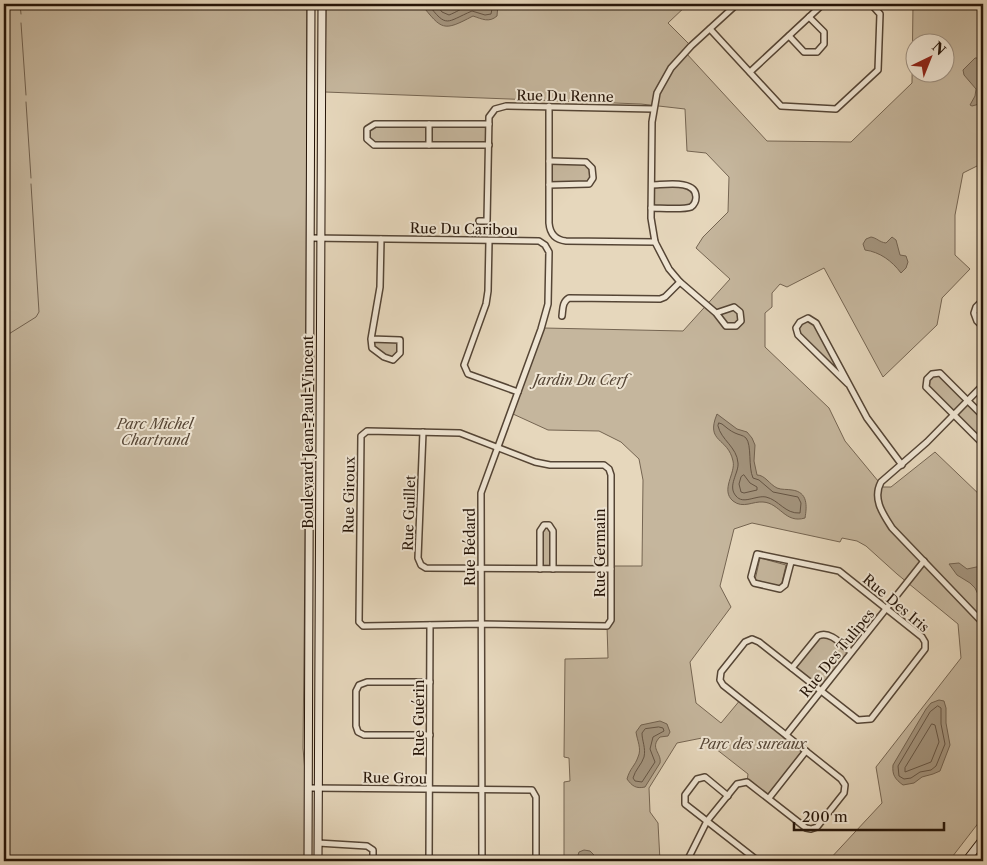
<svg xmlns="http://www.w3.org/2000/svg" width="987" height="865" font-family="'Libre Caslon Text',serif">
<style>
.green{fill:#c5b69d;stroke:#756552;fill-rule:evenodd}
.water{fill:#a4957f;stroke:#71614f}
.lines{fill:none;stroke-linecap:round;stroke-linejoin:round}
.shore{stroke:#645444;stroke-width:1}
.stream{stroke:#71614f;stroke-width:1}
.street-casing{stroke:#554535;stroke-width:8}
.secondary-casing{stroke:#251408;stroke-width:9}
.street{stroke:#efe5d3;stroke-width:5}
.secondary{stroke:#efe5d3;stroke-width:7}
.labels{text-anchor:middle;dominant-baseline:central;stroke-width:4;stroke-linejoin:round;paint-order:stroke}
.street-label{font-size:14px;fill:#251408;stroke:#efe5d3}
.park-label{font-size:14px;font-style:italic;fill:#554535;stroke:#efe5d3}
</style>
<rect width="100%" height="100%" fill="#e6d7bc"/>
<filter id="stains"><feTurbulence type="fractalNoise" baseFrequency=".004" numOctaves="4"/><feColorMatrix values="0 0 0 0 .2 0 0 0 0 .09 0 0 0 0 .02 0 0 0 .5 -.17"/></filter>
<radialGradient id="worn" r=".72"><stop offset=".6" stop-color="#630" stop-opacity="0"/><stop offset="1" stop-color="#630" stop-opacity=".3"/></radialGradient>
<g class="green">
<path d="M4,4H307L306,355L307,360L303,748L305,772V861H4Z"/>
<path d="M326,4H688L668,23L691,46L686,53L767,141L851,142L912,83L913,4H983V163L963,173L955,215V255L970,269L942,298L937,325L883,377L824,268L787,287L780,284L772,293V307L765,313V347L829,408L845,441L883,487H891L935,452L983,498V817L949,861H828L882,803L876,767L961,658L958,624L897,574L866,546L857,541L842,538L840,542L752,523L734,529L720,586L731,607L690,662L696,703L721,723L741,699L806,751L769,798L747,782L748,774L702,738L677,743L649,788L650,812L658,823L660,861H564V782L570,781L569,758L564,757L565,659L608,658L607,626L611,620V566H642L643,480L639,459L621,442L599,431L548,430L513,414L544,328L683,331L730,279L696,248L703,237L728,212L729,177L706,153L687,151L685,109L641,104L325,92ZM914,42H944V72H914Z"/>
<path d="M375,124H489V145H374L367,139V129Z"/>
<path d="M549,161L586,162L592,168L593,178L589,184L549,185Z"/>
<path d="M652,185H686L696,192L692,206L651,208Z"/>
<path d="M808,318L816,323L848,384L798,335L796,328Z"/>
<path d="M371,339L400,340V353L393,360L372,348Z"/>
<path d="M940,373L983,416V444L926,387L927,379Z"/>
<path d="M544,525H549L553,531V569H540V531Z"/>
<path d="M760,558L786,565L782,582L779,586L755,580Z"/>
<path d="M828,634L851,652L821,691L792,668L818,636Z"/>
</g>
<g class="water">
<path d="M421,4H498L497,16C489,23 482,19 473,16C443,32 442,30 421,4Z"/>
<path d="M975,58H983V103L972,106L970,105L975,96L976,89L964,75L963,70Z"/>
<path d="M871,237C877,238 879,242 886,243L892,237L896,240L900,255L906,256L908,262L906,268L901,273C892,261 880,252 865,250L863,244L866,239Z"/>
<path d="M717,414L737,429L747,432L752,438L755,445L754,461L757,475C765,475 769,484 777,488C782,490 787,489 792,490C808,492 807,506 805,518C785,524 780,503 763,502C753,501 743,509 733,501C720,490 736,473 733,461C728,437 705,443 717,414Z"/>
<path d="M959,563L967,569L981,566L983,567V605L975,588L970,583L957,575L949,564Z"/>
<path d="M939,700L944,701L946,708V723L950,745L940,771L933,774L922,777L914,783L903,785C895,779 892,775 893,765L926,709L931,703Z"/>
<path d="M660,721L667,724L670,732L668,736L660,737C649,748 662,753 660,763L645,787C636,789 632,786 627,779C630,768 635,766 638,757C642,749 637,740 636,732L641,725Z"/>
<path d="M584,850L590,851L594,855V861H576L579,852Z"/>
</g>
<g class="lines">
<g class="shore">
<path d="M428,4C447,29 446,22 472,11L485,15L491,14L493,4"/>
<path d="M436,4L442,12L449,15C464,9 467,2 484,8L487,4"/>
<path d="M719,423L722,424C726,427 730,431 735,433C739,435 743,435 746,438C752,445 748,467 753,478L759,480L773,492L798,497L801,503L800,513C785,514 779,500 766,497C756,495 743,505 736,496C727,486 739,473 738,463C737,447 721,440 718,426Z"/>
<path d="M744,475L750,483L757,487V490L744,493L741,492L739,484L741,477Z"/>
<path d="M938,706L941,708V724L945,744L936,766L931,770L920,772L911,778L904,779L899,776L898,766L930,712Z"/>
<path d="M932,724L935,725L939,742L931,762L905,772V768Z"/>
<path d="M659,727L663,728L664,731L653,737L650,749L655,762L642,782L635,781L633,778C635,770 642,764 644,757C646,748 642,741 642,733L645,729Z"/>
</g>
<g class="stream">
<path d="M20,4L21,14"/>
<path d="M21,23L26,95"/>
<path d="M26,102L31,178"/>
<path d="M4,337L36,317L39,312L31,184"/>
</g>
<g class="street-casing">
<g id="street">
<path d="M710,29L781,106L836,109L878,70L880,14L871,4"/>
<path d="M789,36L804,52H817L824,44V32L809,17"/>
<path d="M750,72L823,4"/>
<path d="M549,106V223C550,234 556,240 566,241L655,242"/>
<path d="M429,145V124"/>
<path d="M489,145H374L367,139V129L375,124H489"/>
<path d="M549,185L589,184L593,178L592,168L586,162L549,161"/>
<path d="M651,208C660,208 684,210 691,207C695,204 696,201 696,197C696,179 664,185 652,185"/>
<path d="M479,221H487L489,117L495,109L506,106L653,109"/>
<path d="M310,238L539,241L545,245L549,252L548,304L541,329L481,493L482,861"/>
<path d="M489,241L488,291L486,304L464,365L468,374L518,392"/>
<path d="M983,300L976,307L974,313L977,321L983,327"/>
<path d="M716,313L734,307L740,312L741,321L736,326H726L716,313L680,282L669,269L655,242L651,218L652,122L657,93L671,68L691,46L737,4"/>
<path d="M562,316C563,309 562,302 569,298L660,299L665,297L680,282"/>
<path d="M371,339L400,340V353L393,360L384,357L372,348L371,339L380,287L381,239"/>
<path d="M848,384L798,335L796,328L800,322L808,318L816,323L867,418L902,465"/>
<path d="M983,385L927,442L881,482C872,499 883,514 892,528L983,623"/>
<path d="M983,416L940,373L932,374L927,379L926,387L983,444"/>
<path d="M367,431L460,433L535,462L550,465H604L609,469L611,475V620L607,626L481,624L363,626L359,622L361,436Z"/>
<path d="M423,432L418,558L421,565L426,568L611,569"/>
<path d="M540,569V531L544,525H549L553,531V569"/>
<path d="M792,668L818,636C830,630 842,645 851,652"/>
<path d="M430,735H364L358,732L356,726V691L359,685L367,682H430"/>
<path d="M786,735L924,561"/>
<path d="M309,788L532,790L536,797V861"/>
<path d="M728,796L705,777L697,779L685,795V804L758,861"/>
<path d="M769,798L806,751"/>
<path d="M318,843L367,846L373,850V861"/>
<path d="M429,861L430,625"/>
<path d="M687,861L707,821L737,784L747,782L806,828L811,829L817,827L844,793L845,785L841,779L723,685L720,680L721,672L745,642L752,639L759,642L858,720L871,719L925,649V642L922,637L839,571L757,554L751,577L754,583L780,589L785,585L791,562"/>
</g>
</g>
<g class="secondary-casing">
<g id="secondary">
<path d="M308,861L311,4"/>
<path d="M318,861L322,4"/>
<path d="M966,861L983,839"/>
</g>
</g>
<use href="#street" class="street"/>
<use href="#secondary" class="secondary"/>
</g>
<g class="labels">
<g class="street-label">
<text transform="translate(565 96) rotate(1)">Rue Du Renne</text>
<text transform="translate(464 229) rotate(1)">Rue Du Caribou</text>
<text transform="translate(308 432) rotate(-90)">Boulevard Jean-Paul-Vincent</text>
<text transform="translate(349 495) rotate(-89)">Rue Giroux</text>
<text transform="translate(409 513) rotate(-88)">Rue Guillet</text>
<text transform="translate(470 547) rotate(-90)">Rue Bédard</text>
<text transform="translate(600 553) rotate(-90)">Rue Germain</text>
<text transform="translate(896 603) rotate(40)">Rue Des Iris</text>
<text transform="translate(837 653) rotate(-51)">Rue Des Tulipes</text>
<text transform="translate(419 718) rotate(-90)">Rue Guérin</text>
<text transform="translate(395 778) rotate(1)">Rue Grou</text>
</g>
<g class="park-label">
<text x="580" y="380">Jardin Du Cerf</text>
<text x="155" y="424">Parc Michel<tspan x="155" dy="16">Chartrand</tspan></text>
<text x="753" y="744">Parc des sureaux</text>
</g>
</g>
<rect width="987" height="865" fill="none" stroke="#e6d7bc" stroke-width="20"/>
<rect x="5" y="5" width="977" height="855" fill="none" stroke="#251408" stroke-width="2.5"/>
<rect x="10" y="10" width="967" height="845" fill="none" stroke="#251408"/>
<g transform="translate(930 58) rotate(43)"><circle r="24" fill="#efe5d3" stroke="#9e9182"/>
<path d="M0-4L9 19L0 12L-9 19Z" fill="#8f2418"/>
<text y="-8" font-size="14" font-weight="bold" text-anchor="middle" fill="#251408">N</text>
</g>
<path d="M794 822v8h150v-8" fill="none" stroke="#251408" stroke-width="2.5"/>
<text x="802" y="822" font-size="15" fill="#251408" stroke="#efe5d3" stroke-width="4" paint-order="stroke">200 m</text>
<rect width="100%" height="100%" filter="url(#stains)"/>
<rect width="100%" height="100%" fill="url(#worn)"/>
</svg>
